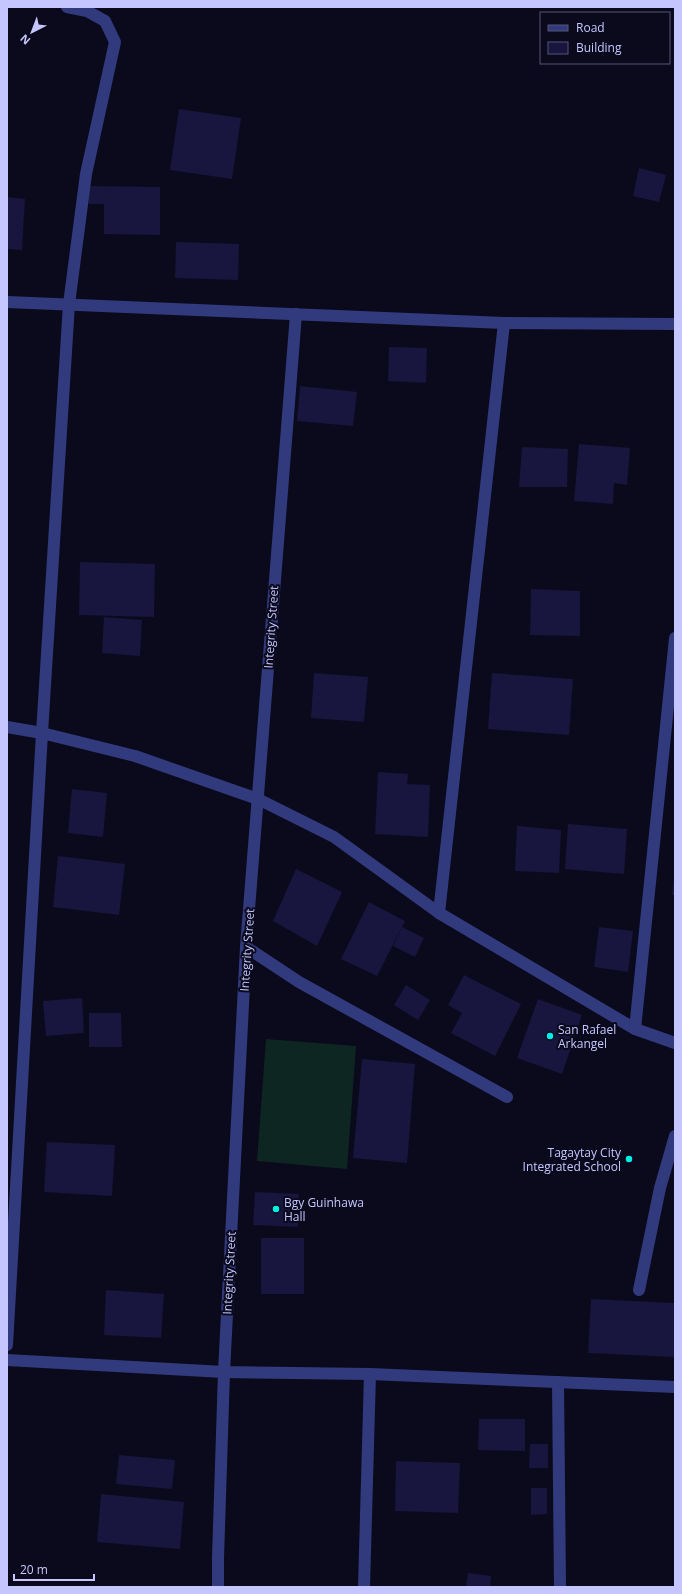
<svg xmlns="http://www.w3.org/2000/svg" width="682" height="1594" font-family="'Open Sans',sans-serif">
<style>
.garden{fill:#0d2622}
.building{fill:#18153e}
.lines{fill:none;stroke-linecap:round;stroke-linejoin:round}
.minor{stroke:#323a7e;stroke-width:12}
.poi-dot{fill:#00f0e7;stroke:#0b0a1c;stroke-width:1.5}
.labels{text-anchor:middle;dominant-baseline:central;stroke-width:4;stroke-linejoin:round;paint-order:stroke}
.street-label{font-size:12px;fill:#c5c6ff;stroke:#0b0a1c}
.poi-label{font-size:12px;fill:#c5c6ff;stroke:#0b0a1c;text-anchor:start}
</style>
<rect width="100%" height="100%" fill="#0b0a1c"/>
<path class="garden" d="M266,1039L356,1046L347,1169L257,1161Z"/>
<g class="building">
<path d="M179,109L241,118L232,179L170,170Z"/>
<path d="M639,168L666,175L659,202L633,196Z"/>
<path d="M89,186L160,187V235L104,234V204H89Z"/>
<path d="M7,197L25,199L22,250L7,249Z"/>
<path d="M176,242L239,244L238,280L175,278Z"/>
<path d="M389,347L427,348L426,383L388,381Z"/>
<path d="M300,386L357,392L353,426L297,421Z"/>
<path d="M579,444L630,448L627,485L614,483L613,504L574,501Z"/>
<path d="M522,447L568,449L567,487H519Z"/>
<path d="M80,562L155,564L154,617L79,615Z"/>
<path d="M531,589L580,591V636L530,635Z"/>
<path d="M104,617L142,620L140,656L102,653Z"/>
<path d="M314,673L368,677L364,722L311,718Z"/>
<path d="M492,673L573,679L569,735L488,729Z"/>
<path d="M378,772L408,774L407,784L430,785L428,837L375,834Z"/>
<path d="M72,789L107,793L103,837L68,833Z"/>
<path d="M568,824L627,829L624,874L565,869Z"/>
<path d="M517,826L561,830L559,873L515,871Z"/>
<path d="M58,856L125,864L119,915L53,907Z"/>
<path d="M296,869L342,892L317,946L273,921Z"/>
<path d="M674,877H675V895H672Z"/>
<path d="M369,902L405,921L377,976L341,959Z"/>
<path d="M402,927L424,938L415,957L393,946Z"/>
<path d="M599,927L633,931L628,972L594,967Z"/>
<path d="M464,975L521,1004L495,1056L451,1033L462,1013L448,1005Z"/>
<path d="M406,985L430,1000L418,1020L394,1005Z"/>
<path d="M82,998L84,1033L46,1036L43,1001Z"/>
<path d="M538,999L582,1015L562,1074L517,1058Z"/>
<path d="M89,1013H121L122,1047H89Z"/>
<path d="M362,1059L415,1064L407,1163L353,1158Z"/>
<path d="M47,1142L115,1145L112,1196L44,1192Z"/>
<path d="M255,1192L299,1194L298,1227L253,1225Z"/>
<rect x="261" y="1238" width="43" height="56"/>
<path d="M106,1290L164,1294L161,1338L104,1335Z"/>
<path d="M591,1299L675,1303V1357L588,1353Z"/>
<path d="M479,1419H525V1451L478,1450Z"/>
<path d="M530,1444H548V1468H529Z"/>
<path d="M119,1455L175,1460L172,1489L116,1484Z"/>
<path d="M396,1461L460,1463L458,1513L395,1511Z"/>
<path d="M531,1488H547V1514L531,1515Z"/>
<path d="M101,1494L184,1502L180,1549L97,1542Z"/>
<path d="M468,1573L491,1576L490,1587H466Z"/>
</g>
<g class="lines">
<g class="minor">
<path d="M7,302L504,323L675,324"/>
<path d="M7,727L42,733L135,756L258,799L334,837L439,913L635,1029L675,1043"/>
<path d="M439,913L504,323"/>
<path d="M246,947L299,982L507,1097"/>
<path d="M635,1029L675,638"/>
<path d="M639,1290L660,1188L675,1136"/>
<path d="M7,1345L42,733L69,304L86,174L115,42L105,21L87,11L67,7"/>
<path d="M7,1360L224,1372L370,1374L675,1387"/>
<path d="M558,1382L560,1587"/>
<path d="M218,1587V1558L224,1372L246,947L296,314"/>
<path d="M364,1587L370,1374"/>
</g>
</g>
<g class="poi-dot">
<circle cx="550" cy="1036" r="4"/>
<circle cx="629" cy="1159" r="4"/>
<circle cx="276" cy="1209" r="4"/>
</g>
<g class="labels">
<g class="street-label">
<text transform="translate(271 627) rotate(-86)">Integrity Street</text>
<text transform="translate(247 950) rotate(-86)">Integrity Street</text>
<text transform="translate(229 1273) rotate(-87)">Integrity Street</text>
</g>
<g class="poi-label">
<text x="558" y="1029">San Rafael<tspan x="558" dy="14">Arkangel</tspan></text>
<text x="621" y="1152" text-anchor="end">Tagaytay City<tspan x="621" dy="14">Integrated School</tspan></text>
<text x="284" y="1202">Bgy Guinhawa<tspan x="284" dy="14">Hall</tspan></text>
</g>
</g>
<rect width="682" height="1594" fill="none" stroke="#c5c6ff" stroke-width="16"/>
<rect x="540" y="12" width="130" height="52" fill="#0b0a1c" stroke="#555577"/>
<rect x="548" y="25" width="20" height="6" fill="#323a7e" stroke="#555577"/>
<text x="576" y="32" font-size="12" fill="#c5c6ff">Road</text>
<rect x="548" y="42" width="20" height="12" fill="#18153e" stroke="#555577"/>
<text x="576" y="52" font-size="12" fill="#c5c6ff">Building</text>
<g transform="translate(32 32) rotate(222)" stroke="#0b0a1c" stroke-width="3" paint-order="stroke">
<path d="M0-3L7 15L0 10L-7 15Z" fill="#c5c6ff"/>
<text y="-6" font-size="11" font-weight="bold" text-anchor="middle" fill="#c5c6ff">N</text>
</g>
<path d="M14 1574v6h80v-6" fill="none" stroke="#c5c6ff" stroke-width="2"/>
<text x="20" y="1574" font-size="12" fill="#c5c6ff" stroke="#0b0a1c" stroke-width="3" paint-order="stroke">20 m</text>
</svg>
